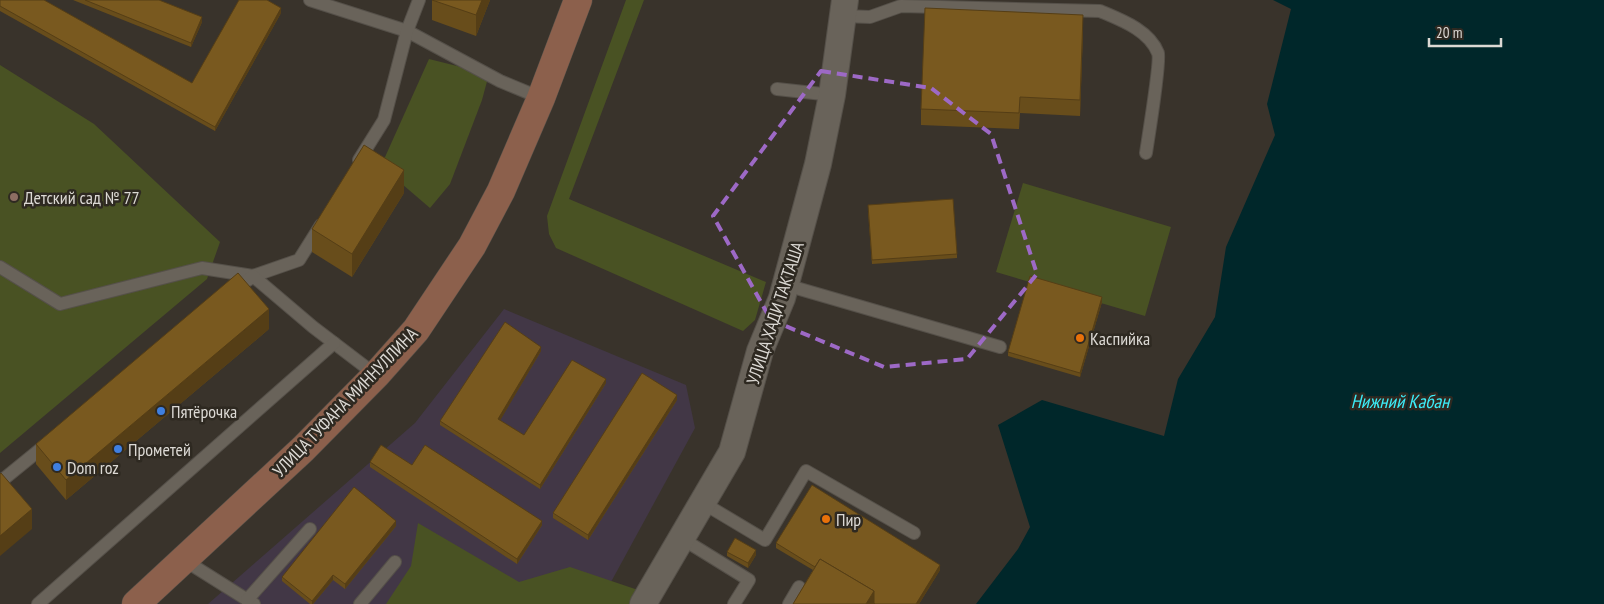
<svg xmlns="http://www.w3.org/2000/svg" width="1604" height="604" font-family="'PT Sans Narrow',sans-serif">
<style>
.industrial{fill:#423746}
.green{fill:#495223}
.water{fill:#00272a}
.lines{fill:none;stroke-linecap:round;stroke-linejoin:round}
.lane-casing{stroke:#555049;stroke-width:14}
.street-casing{stroke:#555049;stroke-width:28}
.secondary-casing{stroke:#555049;stroke-width:29}
.lane{stroke:#69635a;stroke-width:12}
.street{stroke:#69635a;stroke-width:26}
.secondary{stroke:#8c604c;stroke-width:28}
.wall{fill:#684d1b}
.shaded-wall{fill:#553e16}
.building{fill:#79591f;stroke:#553e16}
.marked{fill:none;stroke:#9d69c6;stroke-width:4;stroke-dasharray:10 6;stroke-linejoin:round}
.education-dot{fill:#8d6e63;stroke:#2e2921;stroke-width:2}
.food-dot{fill:#e8710a;stroke:#2e2921;stroke-width:2}
.shop-dot{fill:#3f7fe0;stroke:#2e2921;stroke-width:2}
.labels{text-anchor:middle;dominant-baseline:central;stroke-width:5;stroke-linejoin:round;paint-order:stroke}
.poi-label{font-size:18px;fill:#dcd9d4;stroke:#2e2921;text-anchor:start}
.street-label{font-size:18px;fill:#dcd9d4;stroke:#2e2921}
.water-label{font-size:19px;font-style:italic;fill:#3cedf8;stroke:#2e2921}
</style>
<rect width="100%" height="100%" fill="#39332b"/>
<path class="industrial" d="M504,309L686,385L695,428L599,604H208L415,423Z"/>
<g class="green">
<path d="M626,0H644L569,199L766,282L755,320L743,331L556,248L549,234L547,216Z"/>
<path d="M429,59L489,74L482,100L450,184L430,208L381,166Z"/>
<path d="M0,65L94,124L220,242L207,279L0,453Z"/>
<path d="M1023,183L1171,227L1145,316L996,272Z"/>
<path d="M418,523L519,582L570,567L638,590L629,604H386L411,566Z"/>
</g>
<path class="water" d="M1273,0H1604V604H976L1018,549L1030,527L998,425L1042,400L1164,436L1178,379L1215,317L1226,247L1275,135L1267,104L1291,9Z"/>
<g class="lines">
<g class="lane-casing">
<g id="lane">
<path d="M310,0L407,31L500,81L541,98"/>
<path d="M843,16L870,17L901,6L1100,11C1121,20 1149,30 1158,53C1161,61 1148,139 1146,153"/>
<path d="M777,89L832,95"/>
<path d="M359,160L384,120L407,31L419,0"/>
<path d="M0,267L60,304L202,268L253,276L299,260L321,225"/>
<path d="M248,280L253,276L313,327L376,375"/>
<path d="M786,285L1000,347"/>
<path d="M0,482L48,443"/>
<path d="M703,503L765,540L806,471L914,533"/>
<path d="M681,538L749,580L734,604"/>
<path d="M184,560L254,604"/>
<path d="M247,600L310,529"/>
<path d="M38,604L334,343"/>
<path d="M360,604L395,562"/>
<path d="M789,604L799,587"/>
</g>
</g>
<g class="street-casing">
<path id="street" d="M643,604L732,452L760,351L782,298L818,164L832,95L845,0"/>
</g>
<g class="secondary-casing">
<path id="secondary" d="M136,604L303,449L376,375L416,330L472,246L501,191L541,98L578,0"/>
</g>
<use href="#lane" class="lane"/>
<use href="#street" class="street"/>
<use href="#secondary" class="secondary"/>
</g>
<g class="wall">
<path d="M0,0L192,83L281,13L215,131L0,11Z"/>
<path d="M73,0H159L202,22L191,47Z"/>
<path d="M432,0H490L476,36L432,20Z"/>
<path d="M1083,31L1080,116L1020,113L1019,129L921,125V109Z"/>
<path d="M404,193L352,277L312,252V229Z"/>
<path d="M868,210L957,254V258L872,264Z"/>
<path d="M1102,302L1080,377L1008,356V352Z"/>
<path d="M269,329L66,500L36,464V444Z"/>
<path d="M541,351L500,420L524,435L606,383L540,489L440,425V421Z"/>
<path d="M677,400L588,540L553,518V513Z"/>
<path d="M370,462L412,465L542,525L517,564L370,467Z"/>
<path d="M396,526L345,589L333,580L313,604H310L282,581V577Z"/>
<path d="M776,543L940,570L919,604H793L813,570L776,548Z"/>
<path d="M727,552L756,555L748,568L727,556Z"/>
</g>
<g class="shaded-wall">
<path d="M482,0H490L476,36V15Z"/>
<path d="M281,8V13L215,131V127Z"/>
<path d="M1083,15V31L1080,116V100Z"/>
<path d="M202,17V22L191,47V43Z"/>
<path d="M404,170V193L352,277V254Z"/>
<path d="M1102,297V302L1080,377V373Z"/>
<path d="M269,309V329L66,500V480Z"/>
<path d="M541,347V351L498,424V419Z"/>
<path d="M606,379V383L540,489V485Z"/>
<path d="M677,395V400L588,540V535Z"/>
<path d="M32,509V529L0,556V536Z"/>
<path d="M396,521V526L345,589V584Z"/>
<path d="M542,521V525L517,564V559Z"/>
<path d="M756,550V555L748,568V563Z"/>
<path d="M940,565V570L919,604H916Z"/>
<path d="M333,575V580L313,604H312V601Z"/>
<path d="M874,591V604H866Z"/>
</g>
<g class="building">
<path d="M0,0H44L192,83L239,0H267L281,8L215,127L0,6Z"/>
<path d="M85,0H159L202,17L191,43Z"/>
<path d="M432,0H482L476,15Z"/>
<path d="M925,8L1083,15L1080,100L1020,97L1019,113L921,109Z"/>
<path d="M364,145L404,170L352,254L312,229Z"/>
<path d="M953,199L957,254L872,260L868,205Z"/>
<path d="M238,273L269,309L66,480L36,444Z"/>
<path d="M1030,276L1102,297L1080,373L1008,352Z"/>
<path d="M505,322L541,347L498,419L524,435L572,360L606,379L540,485L440,421Z"/>
<path d="M642,373L677,395L588,535L553,513Z"/>
<path d="M381,445L412,465L425,445L542,521L517,559L370,462Z"/>
<path d="M1,473L32,509L0,536V474Z"/>
<path d="M812,485L940,565L916,604H875L874,603V591L820,559L815,567L776,543Z"/>
<path d="M354,487L396,521L345,584L333,575L312,601L282,577Z"/>
<path d="M735,538L756,550L748,563L727,552Z"/>
<path d="M820,559L874,591L866,604H793Z"/>
</g>
<path class="marked" d="M821,71L931,88L991,134L1037,274L967,359L884,367L771,320L713,216Z"/>
<circle class="education-dot" cx="14" cy="197" r="5"/>
<g class="food-dot">
<circle cx="1080" cy="338" r="5"/>
<circle cx="826" cy="519" r="5"/>
</g>
<g class="shop-dot">
<circle cx="161" cy="411" r="5"/>
<circle cx="118" cy="449" r="5"/>
<circle cx="57" cy="467" r="5"/>
</g>
<g class="labels">
<g class="poi-label">
<text x="24" y="197">Детский сад № 77</text>
<text x="1090" y="338">Каспийка</text>
<text x="171" y="411">Пятёрочка</text>
<text x="128" y="449">Прометей</text>
<text x="67" y="467">Dom roz</text>
<text x="836" y="519">Пир</text>
</g>
<g class="street-label">
<text transform="translate(775 313) rotate(-72)">УЛИЦА ХАДИ ТАКТАША</text>
<text transform="translate(345 402) rotate(-46)">УЛИЦА ТУФАНА МИННУЛЛИНА</text>
</g>
<g class="water-label">
<text x="1400" y="401">Нижний Кабан</text>
</g>
</g>
<path d="M1429 38v8h72v-8" fill="none" stroke="#dcd9d4" stroke-width="2.5"/>
<text x="1436" y="38" font-size="15" fill="#dcd9d4" stroke="#2e2921" stroke-width="4" paint-order="stroke">20 m</text>
</svg>
